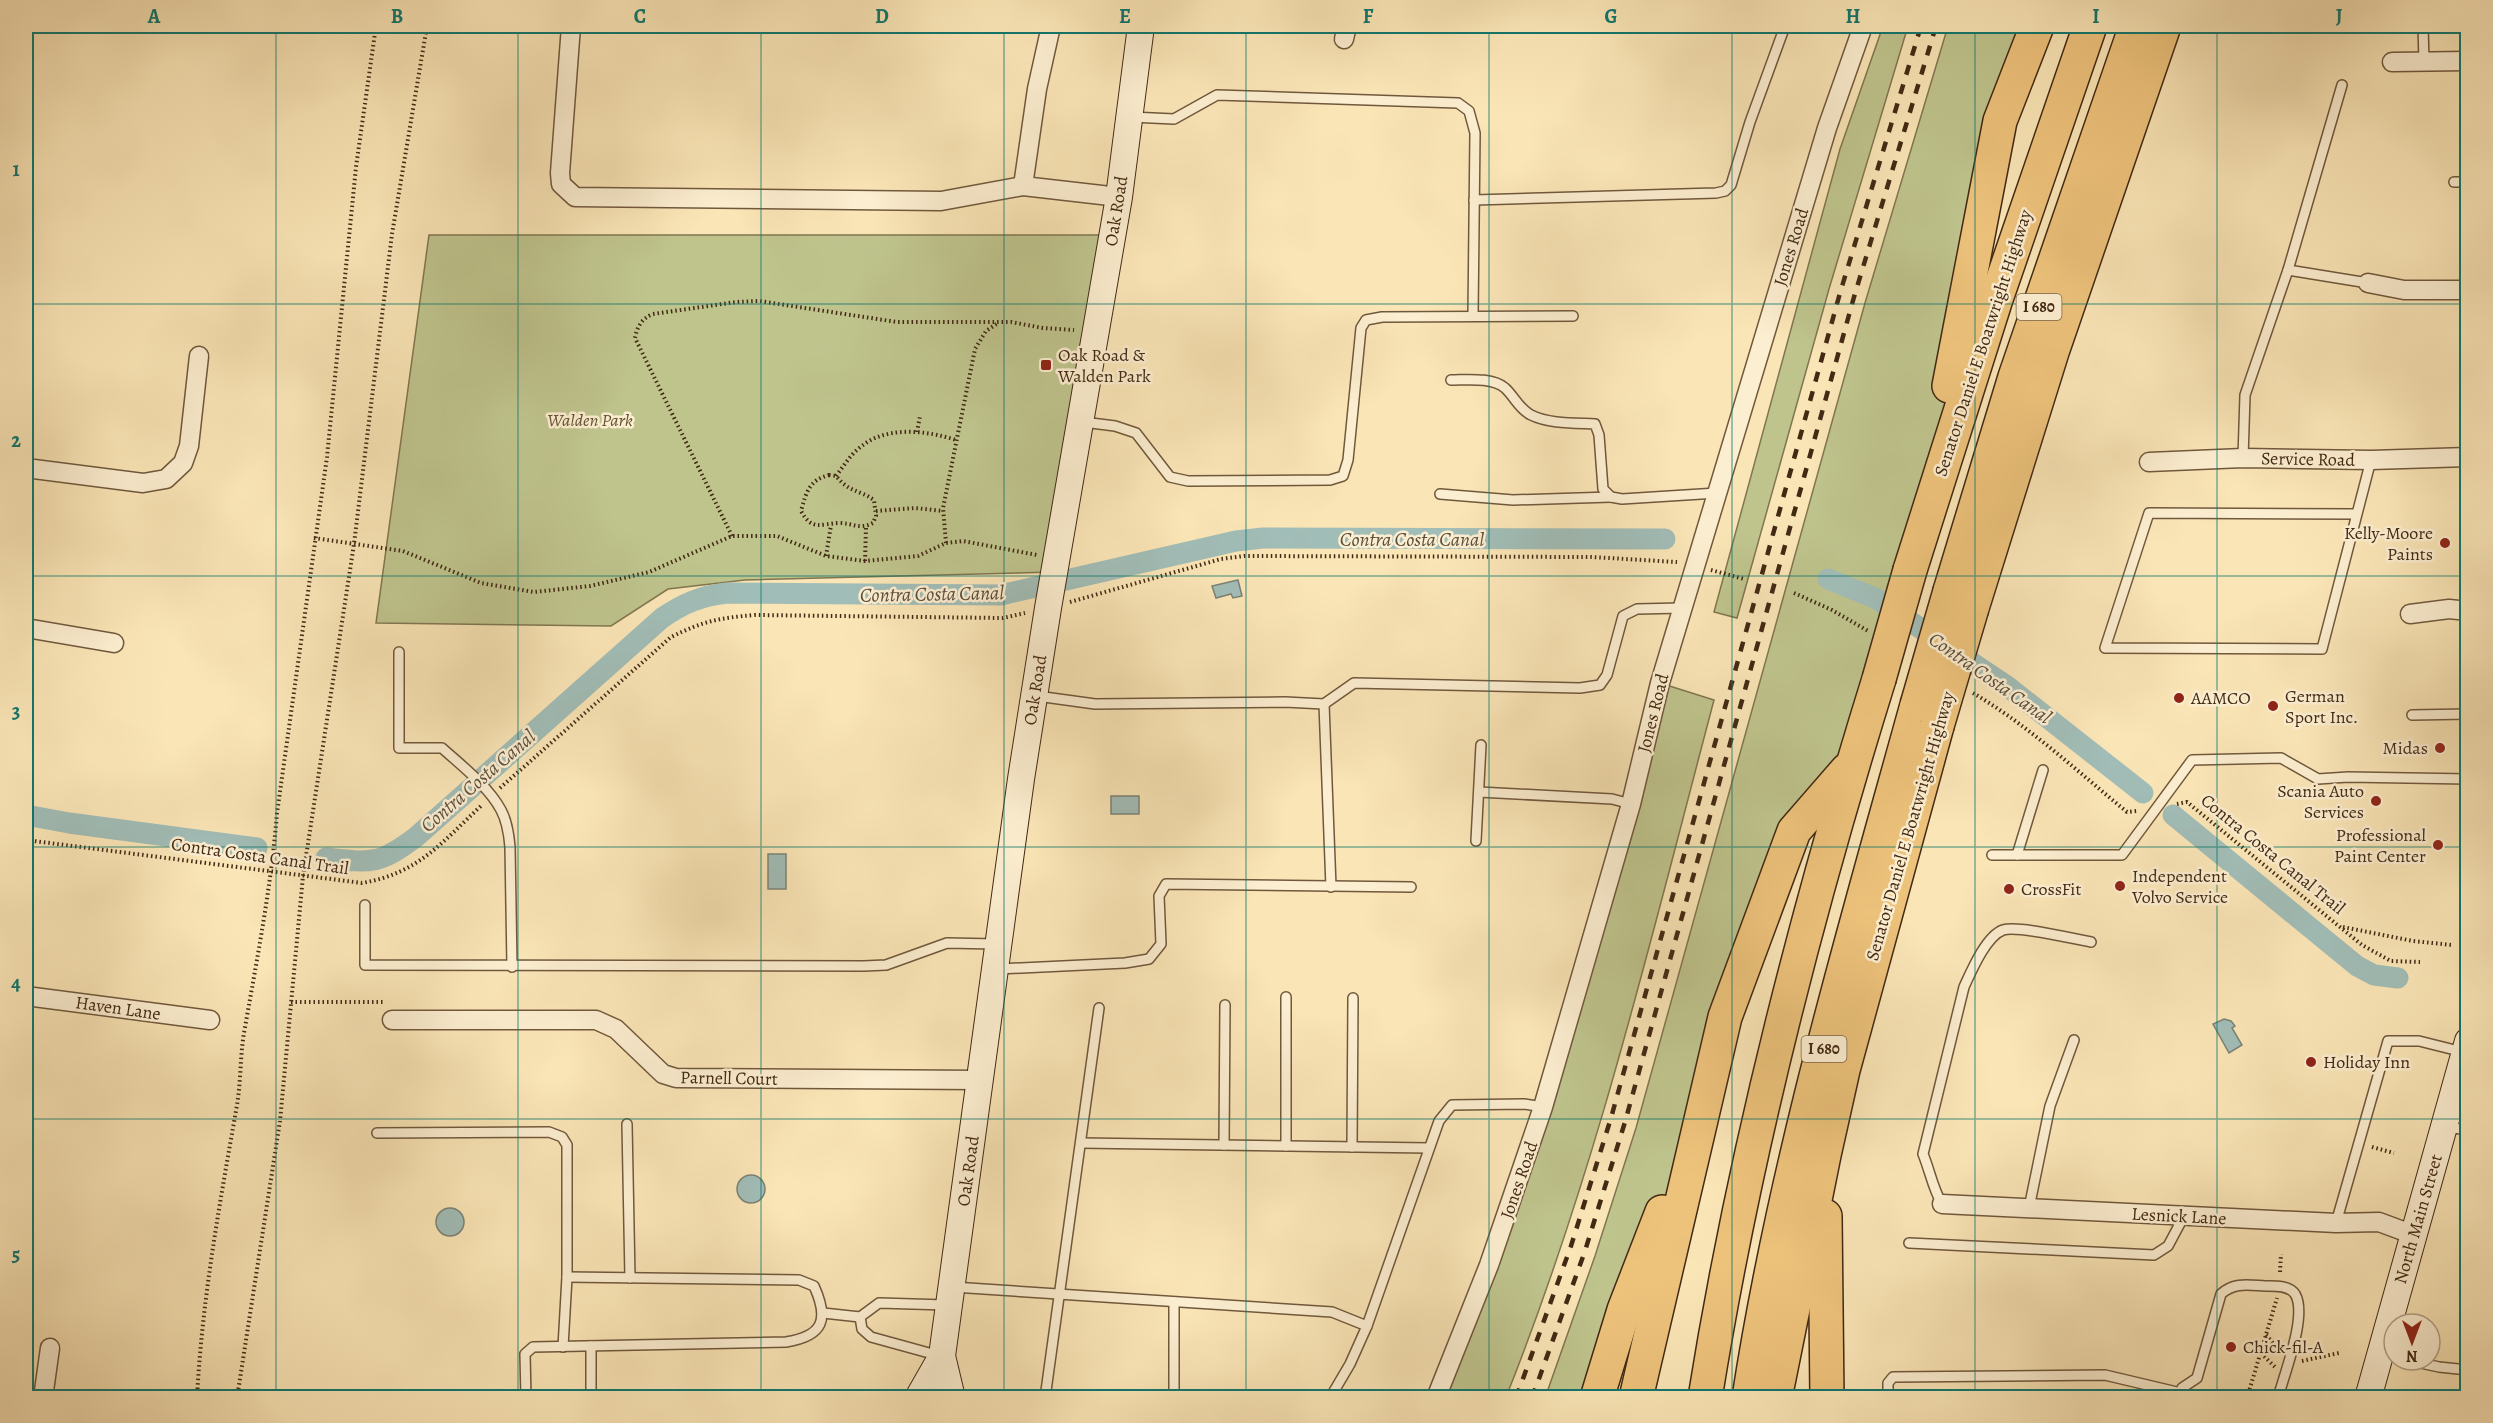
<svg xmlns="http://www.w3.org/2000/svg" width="2493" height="1423" font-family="Alegreya,serif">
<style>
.green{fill:#bfc48d;stroke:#807650;stroke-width:1.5}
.water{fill:#a1bdb7;stroke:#7b8276;stroke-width:1.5}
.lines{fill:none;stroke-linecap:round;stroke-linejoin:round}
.canal{stroke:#a1bdb7;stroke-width:21}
.lane-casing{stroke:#70583c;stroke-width:12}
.street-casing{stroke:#70583c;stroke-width:21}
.secondary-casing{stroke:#422914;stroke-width:28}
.highway-casing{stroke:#422914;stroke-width:36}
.path{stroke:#422914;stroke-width:4;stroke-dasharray:1.5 3;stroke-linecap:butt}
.lane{stroke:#fceed0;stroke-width:9}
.street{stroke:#fceed0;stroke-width:18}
.secondary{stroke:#fceed0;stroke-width:26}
.highway{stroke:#edc27b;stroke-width:33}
.rail{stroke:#422914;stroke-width:4.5;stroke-dasharray:10 10;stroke-linecap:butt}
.highway-bridge-casing{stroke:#422914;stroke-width:36;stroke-linecap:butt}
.highway-bridge{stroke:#edc27b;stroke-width:33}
.grid{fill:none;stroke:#0f766e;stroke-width:1.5;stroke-opacity:0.55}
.poi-dot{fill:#8f2418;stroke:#fceed0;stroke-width:2}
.labels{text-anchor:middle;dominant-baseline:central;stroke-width:5;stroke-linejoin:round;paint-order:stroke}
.shield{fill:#fceed0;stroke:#7a644c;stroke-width:1.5}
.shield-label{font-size:16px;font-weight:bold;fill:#422914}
.street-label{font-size:18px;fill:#422914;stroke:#fceed0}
.poi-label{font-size:18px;fill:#422914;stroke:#fceed0;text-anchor:start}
.park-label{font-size:18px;font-style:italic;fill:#615032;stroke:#fceed0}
.water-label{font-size:20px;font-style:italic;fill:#5a4e3d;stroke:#fceed0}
.neatline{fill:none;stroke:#0f766e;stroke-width:2}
.grid-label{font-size:20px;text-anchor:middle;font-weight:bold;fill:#0f766e}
</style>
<rect width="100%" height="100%" fill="#fae5b6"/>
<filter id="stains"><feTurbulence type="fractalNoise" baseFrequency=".00333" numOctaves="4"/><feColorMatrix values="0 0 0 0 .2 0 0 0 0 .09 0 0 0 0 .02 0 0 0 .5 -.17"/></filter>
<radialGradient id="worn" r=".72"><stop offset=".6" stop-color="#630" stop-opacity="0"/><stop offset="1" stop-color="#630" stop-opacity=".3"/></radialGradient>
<g class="green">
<path d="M1883,26H1908L1829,289L1737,618L1714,612L1840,149Z"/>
<path d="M1948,26H2037L1920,538L1853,763L1794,831L1705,1098L1597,1397L1545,1398L1595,1256L1636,1128L1865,303Z"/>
<path d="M429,235H1113L1054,572L745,580L668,589L611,626L376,623Z"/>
<path d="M1660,683L1714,700C1652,934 1596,1172 1506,1397L1436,1398L1489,1265Z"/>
</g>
<g class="water">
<path d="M1238,580L1242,596L1233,598L1231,594L1216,598L1212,586Z"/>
<rect x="1111" y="796" width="28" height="18"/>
<rect x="768" y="854" width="18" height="35"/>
<path d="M2224,1019L2231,1021L2235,1026L2232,1028L2242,1045L2229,1053L2213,1024Z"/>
<circle cx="751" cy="1189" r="14"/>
<circle cx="450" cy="1222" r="14"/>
</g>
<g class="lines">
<g class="canal">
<path d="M1828,579L1875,598L2007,686L2143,793"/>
<path d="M26,815L69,823L257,848"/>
<path d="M2173,815L2357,966L2374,975L2398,978"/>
<path d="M326,858C371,863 379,865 416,837L662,618C684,603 701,596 727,593L1001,595L1236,541L1263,538L1665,539"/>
</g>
<g class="lane-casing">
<g id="lane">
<path d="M2423,26L2424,62"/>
<path d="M1131,117L1174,119L1217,95L1458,103L1469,111L1475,133L1473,316"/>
<path d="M2454,182H2468"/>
<path d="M1474,200L1716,193L1725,191L1731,185L1750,122L1785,26"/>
<path d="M2288,270L2342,85"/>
<path d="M1451,380C1467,380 1492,377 1505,388C1514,396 1519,409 1531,415C1549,424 1575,423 1595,424L1599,435L1603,489L1611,497L1622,499L1717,493"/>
<path d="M1083,422L1115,426L1136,433L1170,477L1188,481L1330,480L1343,476L1348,460L1361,328L1366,320L1382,317L1573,316"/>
<path d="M2243,458L2245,395L2288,270L2368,283"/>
<path d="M1440,494L1513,500L1611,497"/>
<path d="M2356,514L2149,513L2105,648L2322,649L2371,460"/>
<path d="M399,652V748H442C462,766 488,786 501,810C507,821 509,835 510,847L512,967"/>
<path d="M1037,696L1095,704L1285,702L1324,704L1354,683L1580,688L1600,685L1607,675L1623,616L1637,609L1682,608"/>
<path d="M1324,704L1331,887"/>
<path d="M2412,715L2468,714"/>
<path d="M1479,792L1612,799L1631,804"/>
<path d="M1476,841L1481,745"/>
<path d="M1992,855H2122L2192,760L2281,758L2318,779L2348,777L2468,779"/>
<path d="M2017,855L2043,770"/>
<path d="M365,905V965L864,966L886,965L947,943L996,944"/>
<path d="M998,969L1125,963L1149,959L1161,944L1159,896L1166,884L1411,887"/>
<path d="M627,1124L630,1278"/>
<path d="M2446,1127L2468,1130"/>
<path d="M377,1133L549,1132L562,1137L567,1145V1277L563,1347"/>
<path d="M1081,1143L1429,1148"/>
<path d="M1224,1145L1225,1005"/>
<path d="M1286,1146V997"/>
<path d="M1352,1147L1353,998"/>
<path d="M1942,1204C1933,1189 1930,1171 1923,1154L1964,987C1971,972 1986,936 2003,930C2018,925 2073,939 2091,942"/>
<path d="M2029,1208L2050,1106L2074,1040"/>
<path d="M2336,1223L2388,1041H2419L2463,1052"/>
<path d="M1909,1243L2154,1255L2168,1246L2184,1216"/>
<path d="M953,1287L1332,1312L1367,1326L1439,1121L1452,1105L1524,1104L1543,1107"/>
<path d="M1174,1302V1398"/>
<path d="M823,1313L860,1317"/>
<path d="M940,1356L871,1337L862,1329L860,1317L879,1303L946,1305"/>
<path d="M2407,1360L2439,1367L2468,1370"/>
<path d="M526,1398L525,1354L533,1347L786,1342C824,1336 829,1319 814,1286L799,1280L567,1277"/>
<path d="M591,1398V1346"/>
<path d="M1045,1398L1099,1008"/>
<path d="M1330,1398L1350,1364L1367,1326"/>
<path d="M1888,1398V1383L1893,1377L2105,1375L2181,1393"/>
<path d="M2180,1398L2182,1388L2197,1378L2221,1294C2234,1282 2248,1285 2265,1286C2274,1286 2289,1285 2295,1294C2308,1315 2284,1374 2278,1398"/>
</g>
</g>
<g class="street-casing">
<g id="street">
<path d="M571,26L560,173L561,184L575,197L941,201L1023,186L1119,197"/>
<path d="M1344,39L1347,26"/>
<path d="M2392,62L2468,61"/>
<path d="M1023,186L1037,89L1051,26"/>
<path d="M2368,283L2404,290H2468"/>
<path d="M2149,462L2243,458L2371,460L2468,457"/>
<path d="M26,468L143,483L166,479L183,463L189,446L199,356"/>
<path d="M2410,614L2449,609L2468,611"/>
<path d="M26,628L114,643"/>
<path d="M26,996L210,1020"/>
<path d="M392,1020H596L616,1029L663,1074L676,1078L980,1080"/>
<path d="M1942,1204L2336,1223L2379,1222L2414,1235"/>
<path d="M43,1398L50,1348"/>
<path d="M1436,1398L1489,1265L1543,1107L1631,804L1660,683L1827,128L1863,26"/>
</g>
</g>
<g class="secondary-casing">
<g id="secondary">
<path d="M918,1398L942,1356"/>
<path d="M952,1398L942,1356L1021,779L1048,608L1119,197L1141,26"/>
<path d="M2368,1398L2468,1041"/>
</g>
</g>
<g class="highway-casing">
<g id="highway">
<path d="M1949,386L2000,121L2037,26"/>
<path d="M1910,570L1995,302L2090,26"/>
<path d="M1950,591L2015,377L2136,26"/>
<path d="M1972,608L2052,352L2164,26"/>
<path d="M1825,1216L1827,1398"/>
<path d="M1597,1398L1624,1310L1662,1212"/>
<path d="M1636,1398L1725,1017L1794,831L1847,770"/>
<path d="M1705,1398C1744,1154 1806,914 1879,679"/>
<path d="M1749,1398C1785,1164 1854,933 1917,705"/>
<path d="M1775,1398L1824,1155L1843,1070L1937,726"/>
</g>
</g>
<g class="path">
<path d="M917,432L920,416"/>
<path d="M829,475L836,476C850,493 858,489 874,500L876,516L873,523C859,530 853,523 839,523C820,524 812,531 801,511C806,493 809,480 829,475Z"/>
<path d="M836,476C843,467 849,457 857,450C883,425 925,430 956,440"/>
<path d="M876,511L915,508L943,511"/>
<path d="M732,536L635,338C637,327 642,318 653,314L736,302L759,301L897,322H1011L1043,328L1074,330"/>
<path d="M314,538L403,551L481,583L534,592L590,586L649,572L732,536H777L826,556L865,561L918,556L946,543L963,541L1037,555"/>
<path d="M946,543L943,508L975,349L986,331L998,323"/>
<path d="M826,556L831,525"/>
<path d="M865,561L866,527"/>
<path d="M1711,570L1744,579"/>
<path d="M1794,593L1832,610L1868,631"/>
<path d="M1070,602L1221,559L1244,556L1591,557L1677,562"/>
<path d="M1973,693C2029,726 2077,771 2127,812L2137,811"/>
<path d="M500,788L671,637C704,621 718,618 755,615L1003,618L1025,613"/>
<path d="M2177,804L2187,802L2362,945L2391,961L2420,962"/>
<path d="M26,840L362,883C419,873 441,843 482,805"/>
<path d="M2343,927L2413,941L2452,945"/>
<path d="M291,1002H384"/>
<path d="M2372,1147L2394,1153"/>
<path d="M2280,1272L2281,1254"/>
<path d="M2266,1335L2278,1349"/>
<path d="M2261,1353L2275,1367"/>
<path d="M2302,1361L2339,1353"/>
<path d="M197,1398C202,1299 220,1202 237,1105C241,1081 240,1057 244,1033C257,959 271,888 277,813L327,457L356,167L376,26"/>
<path d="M237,1398L280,1121L303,876L354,544L392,234L427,26"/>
<path d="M2247,1398L2277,1298"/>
</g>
<use href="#lane" class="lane"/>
<use href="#street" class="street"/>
<use href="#secondary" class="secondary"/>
<use href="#highway" class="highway"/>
<g class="rail">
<path d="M1516,1398L1571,1246L1611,1118L1840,293L1921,26"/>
<path d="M1532,1398L1585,1251L1625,1122L1854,297L1936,26"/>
</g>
<g class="highway-bridge-casing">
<g id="highway-bridge">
<path d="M1879,679L1910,570"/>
<path d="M1917,705L1950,591"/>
<path d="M1937,726L1972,608"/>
</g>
</g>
<use href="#highway-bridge" class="highway-bridge"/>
</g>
<path class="grid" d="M276,26V1398M518,26V1398M761,26V1398M1004,26V1398M1246,26V1398M1489,26V1398M1732,26V1398M1975,26V1398M2217,26V1398M26,304H2468M26,576H2468M26,847H2468M26,1119H2468"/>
<g class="poi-dot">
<rect x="1040" y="359" width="12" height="12" rx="3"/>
<circle cx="2445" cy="543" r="6"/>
<circle cx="2179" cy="698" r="6"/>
<circle cx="2273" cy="706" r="6"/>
<circle cx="2440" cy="748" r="6"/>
<circle cx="2376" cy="801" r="6"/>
<circle cx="2438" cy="845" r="6"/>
<circle cx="2120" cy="886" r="6"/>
<circle cx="2009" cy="889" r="6"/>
<circle cx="2311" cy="1062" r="6"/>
<circle cx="2231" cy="1347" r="6"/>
</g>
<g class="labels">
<g class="shield">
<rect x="2016.5" y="294" width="45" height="26" rx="4.5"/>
<rect x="1801.5" y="1036" width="45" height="26" rx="4.5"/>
</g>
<g class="shield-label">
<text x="2039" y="307">I 680</text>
<text x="1824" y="1049">I 680</text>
</g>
<g class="street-label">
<text transform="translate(1116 211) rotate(-81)">Oak Road</text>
<text transform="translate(1791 247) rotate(-73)">Jones Road</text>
<text transform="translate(1983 343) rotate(-72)">Senator Daniel E Boatwright Highway</text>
<text transform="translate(2308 459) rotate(1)">Service Road</text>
<text transform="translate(1035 690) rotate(-81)">Oak Road</text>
<text transform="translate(1653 713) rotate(-76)">Jones Road</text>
<text transform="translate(1910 826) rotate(-74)">Senator Daniel E Boatwright Highway</text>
<text transform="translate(2273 854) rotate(39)">Contra Costa Canal Trail</text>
<text transform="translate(260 856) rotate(8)">Contra Costa Canal Trail</text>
<text transform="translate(118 1008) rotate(8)">Haven Lane</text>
<text transform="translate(729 1078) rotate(1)">Parnell Court</text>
<text transform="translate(968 1171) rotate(-82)">Oak Road</text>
<text transform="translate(1519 1180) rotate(-71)">Jones Road</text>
<text transform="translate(2179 1216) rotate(3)">Lesnick Lane</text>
<text transform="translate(2418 1219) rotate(-74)">North Main Street</text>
</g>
<g class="poi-label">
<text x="1058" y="355">Oak Road &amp;<tspan x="1058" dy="21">Walden Park</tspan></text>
<text x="2433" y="533" text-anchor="end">Kelly-Moore<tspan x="2433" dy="21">Paints</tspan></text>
<text x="2285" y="696">German<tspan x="2285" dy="21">Sport Inc.</tspan></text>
<text x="2191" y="698">AAMCO</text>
<text x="2428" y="748" text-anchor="end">Midas</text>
<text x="2364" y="791" text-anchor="end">Scania Auto<tspan x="2364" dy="21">Services</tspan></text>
<text x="2426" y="835" text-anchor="end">Professional<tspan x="2426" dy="21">Paint Center</tspan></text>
<text x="2132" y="876">Independent<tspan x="2132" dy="21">Volvo Service</tspan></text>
<text x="2021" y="889">CrossFit</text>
<text x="2323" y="1062">Holiday Inn</text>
<text x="2243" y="1347">Chick-fil-A</text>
</g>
<g class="park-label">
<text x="590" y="420">Walden Park</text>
</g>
<g class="water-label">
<text x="1412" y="539">Contra Costa Canal</text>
<text transform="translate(932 594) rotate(-1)">Contra Costa Canal</text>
<text transform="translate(1990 678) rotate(35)">Contra Costa Canal</text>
<text transform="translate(478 781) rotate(-41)">Contra Costa Canal</text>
</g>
</g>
<rect width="2493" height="1423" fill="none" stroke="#fae5b6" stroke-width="66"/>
<g transform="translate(2412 1342) rotate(180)"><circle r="28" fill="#fceed0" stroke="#b29f85" stroke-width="1.5"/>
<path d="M0-4.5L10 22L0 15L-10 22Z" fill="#8f2418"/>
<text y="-9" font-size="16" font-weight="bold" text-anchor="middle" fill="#422914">N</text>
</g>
<rect x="33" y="33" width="2427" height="1357" class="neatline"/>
<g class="grid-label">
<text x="154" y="23">A</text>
<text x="397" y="23">B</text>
<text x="640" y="23">C</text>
<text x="882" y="23">D</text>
<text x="1125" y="23">E</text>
<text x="1368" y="23">F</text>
<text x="1611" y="23">G</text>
<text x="1853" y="23">H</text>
<text x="2096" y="23">I</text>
<text x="2339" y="23">J</text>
<text x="16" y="176">1</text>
<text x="16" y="447">2</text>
<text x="16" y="718">3</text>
<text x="16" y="990">4</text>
<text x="16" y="1261">5</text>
</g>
<rect width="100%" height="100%" filter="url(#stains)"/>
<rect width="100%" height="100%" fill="url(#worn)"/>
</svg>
